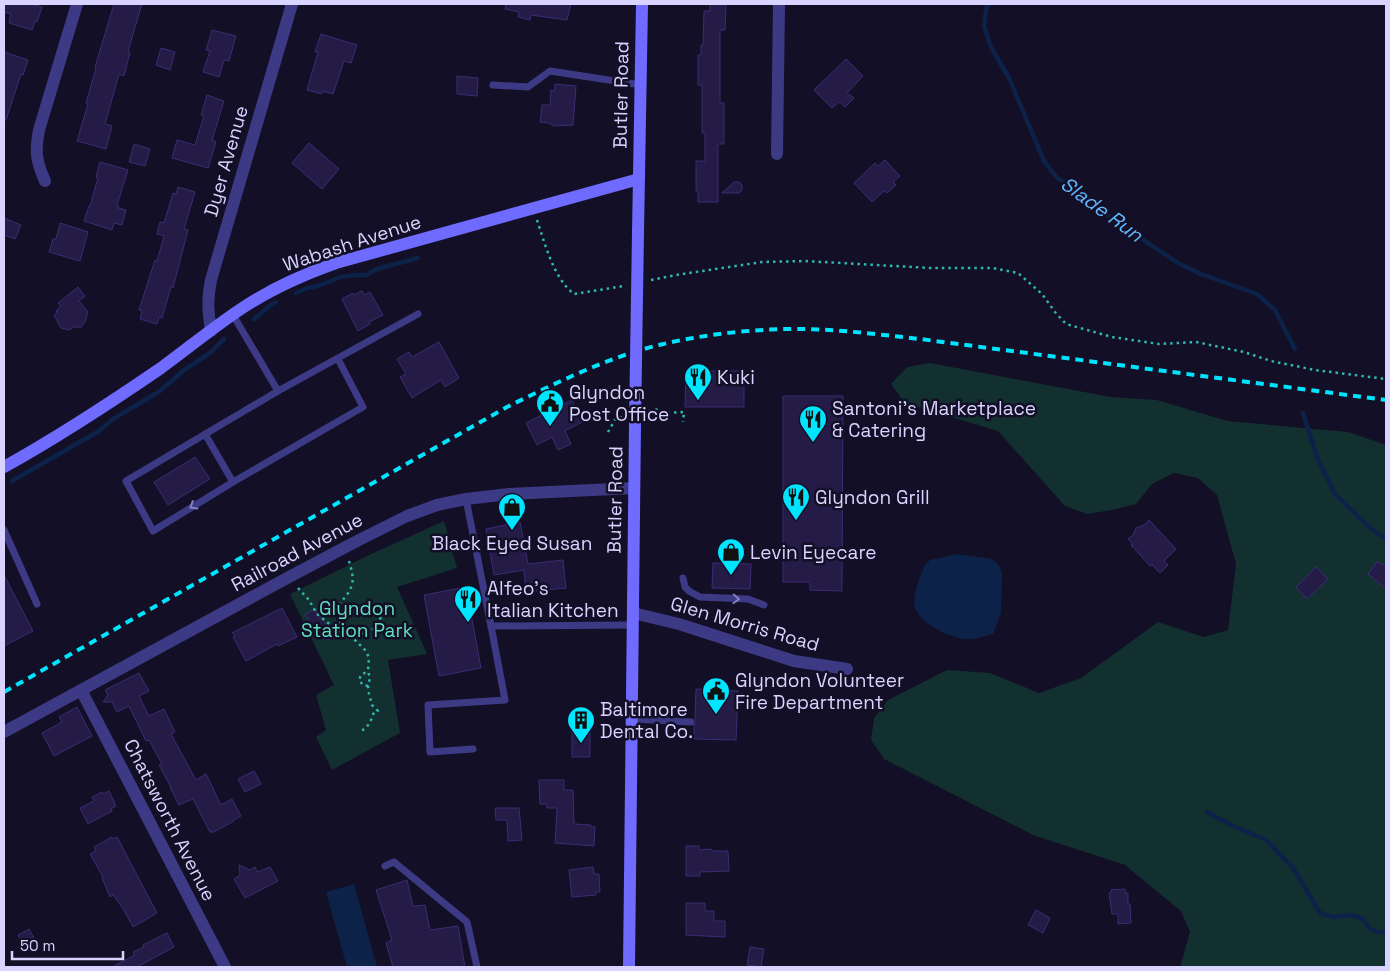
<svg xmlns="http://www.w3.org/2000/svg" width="1390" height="971" font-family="'Space Grotesk',sans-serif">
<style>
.green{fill:#12302f}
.water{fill:#0c2248}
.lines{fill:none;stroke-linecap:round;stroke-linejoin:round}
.stream{stroke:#0c2248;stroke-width:4.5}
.building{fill:#241b47;stroke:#3b2d73}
.path{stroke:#2fb8b0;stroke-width:2.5;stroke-dasharray:2.5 4;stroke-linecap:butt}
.lane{stroke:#3d3a85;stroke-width:7}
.street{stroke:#3d3a85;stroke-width:12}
.secondary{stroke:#6f6bff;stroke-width:12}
.rail{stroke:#00e5ff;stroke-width:4;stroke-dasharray:8 6;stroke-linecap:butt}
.secondary-bridge{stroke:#6f6bff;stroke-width:12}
.oneway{stroke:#837fbc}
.labels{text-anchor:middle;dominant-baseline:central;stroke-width:5;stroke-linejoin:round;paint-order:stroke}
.street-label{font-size:19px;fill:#d9d4ff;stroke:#130f26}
.poi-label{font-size:19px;fill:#d9d4ff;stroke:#130f26;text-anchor:start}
.park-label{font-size:19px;fill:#5fe0c0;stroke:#130f26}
.water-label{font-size:20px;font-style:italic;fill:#62b6ff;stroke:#130f26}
</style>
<rect width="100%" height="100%" fill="#130f26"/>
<g class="green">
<path d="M930,363L1111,397L1157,400L1227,421L1348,432L1386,445V967H1180L1190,932L1181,911L1125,865L1033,835L884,759L871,740L874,718L888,700L947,670L990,673L1039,693L1081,678L1158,622L1204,637L1228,630L1236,564L1217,495L1198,478L1174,473L1152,484L1136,504L1112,510L1087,514L1065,506L998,431L905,403L891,384L907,367Z"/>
<path d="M444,521L457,568L397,587L427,654L388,660L400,733L332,770L316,737L326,730L316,695L334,685L290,594L369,555Z"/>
</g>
<g class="water">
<path d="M957,554L992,559L998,564L1002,572L1001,613L993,634C984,636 975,640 966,639C950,638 920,624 915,607C912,600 919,576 923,570C924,566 927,563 930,560Z"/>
<path d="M354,884L377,967H347L326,892Z"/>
</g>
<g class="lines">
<g class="stream">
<path d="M987,4L984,26L991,47L1009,78L1044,161L1057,178L1078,189L1095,202L1109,217L1178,263L1201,274L1257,294L1275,310L1295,349"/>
<path d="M296,293L307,288L318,286L341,277L355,275H366L377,269L418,258"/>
<path d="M254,319C262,314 267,306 276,302"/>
<path d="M1303,413L1318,460L1335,494L1371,529L1386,539"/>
<path d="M12,481L99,431L113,419L160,391L184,370L210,353L224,339"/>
<path d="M1207,812L1231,825L1266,840L1293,868L1320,913L1333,917L1351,915L1363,919L1370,929L1378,932H1386"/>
</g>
</g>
<g class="building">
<path d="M4,4H31L42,7L37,22L35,21L32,30L9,23L11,14L4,12Z"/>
<path d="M114,4H142L128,51L130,52L124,76L119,74L105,124L112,126L106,149L77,141L88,104L86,103L96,68L95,67Z"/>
<path d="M506,4H571L567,20L531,15L530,20L518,17L519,12L505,9Z"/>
<path d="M710,4H726L725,30H720V103H724V144H718V202H698V191H696V161H705V133H702V85H698V55H701V45H703L704,11H710Z"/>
<path d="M212,30L236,36L229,61L224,60L219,77L203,72L210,51L206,50Z"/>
<path d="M321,34L357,45L351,63L344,61L333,94L322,91V94L307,90L318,52H315Z"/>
<path d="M161,48L175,52L170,70L156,65Z"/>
<path d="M4,52L28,60L23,75L21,74L6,120H4Z"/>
<path d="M846,59L863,76L847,93L854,98L845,107L839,102L832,108L814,90Z"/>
<path d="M457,76L478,78L477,96L457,94Z"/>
<path d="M555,84L576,86L573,125L554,126L549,123L540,122L542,105H550L551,90L554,91Z"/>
<path d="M207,95L224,101L212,140L216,142L208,168L172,158L177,140L195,145L204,116L201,115Z"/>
<path d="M309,143L339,169L322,189L292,163Z"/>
<path d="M134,144L150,149L145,166L129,162Z"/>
<path d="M885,160L900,176L893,182L896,185L887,193L884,191L872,202L854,183L875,163L878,166Z"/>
<path d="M100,162L128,170L117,205L119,206L118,208L126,210L122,225L114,223L112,230L84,221L89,206H90L98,178L96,177Z"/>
<path d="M734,182H739L742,185V190L739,193H722Z"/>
<path d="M178,187L195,192L184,229L188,230L173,288L171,287L162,318L159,317L157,324L140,319L142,311L139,310L155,260L157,261L164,236L157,234L160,222L164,223L173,193L176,194Z"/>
<path d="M4,218L21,225L15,239L4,235Z"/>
<path d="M60,223L88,232L80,261L49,252L53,239H56Z"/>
<path d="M78,287L85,296L79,301L88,312L85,322L81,327H74L69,330L61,328L54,315L58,312L56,311L61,306L58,303Z"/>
<path d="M362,291L364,295L370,292L383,315L369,322L370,324L358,331L342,299L353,293L354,295Z"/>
<path d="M439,342L459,378L445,387L441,380L412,398L400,377L406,374L397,359L409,352L412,357Z"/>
<path d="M686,371H744V407H685Z"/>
<path d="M783,396H843L842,591L810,590V582H783Z"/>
<path d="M572,400L582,422L565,431L571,444L558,450L552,437L537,445L526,423Z"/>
<path d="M195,457L210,479L168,505L154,482Z"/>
<path d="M1149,520L1176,549L1164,561L1168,565L1160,573L1152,565L1150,566L1131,545L1133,544L1128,539L1133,535L1136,528L1144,525Z"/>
<path d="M520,522L528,564L563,560L566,588L526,592L524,570L494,575L486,529Z"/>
<path d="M1378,561L1386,567V589L1368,574Z"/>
<path d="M713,563L751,564L750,589L712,588Z"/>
<path d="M1316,567L1328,579L1307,599L1296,587Z"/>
<path d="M4,575L33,631L4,646Z"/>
<path d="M466,587L481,668L439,676L424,595Z"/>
<path d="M282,608L297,637L278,646L277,644L246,661L233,637L235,636L232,633Z"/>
<path d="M314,609L337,638L324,640L305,615Z"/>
<path d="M139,673L149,691L139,696L149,716L164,709L175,732L171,734L196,780L206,774L221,805L232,799L241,816L233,820L234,821L212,833V831L210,832L193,799L179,805L170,787H171L159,765L162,764L149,740L146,741L129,706L117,712L112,702H103L108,695L105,690Z"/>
<path d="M696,689L738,691L736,740L694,739V726L696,722L695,718Z"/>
<path d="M77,707L92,736L54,756L42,733L62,722L59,717Z"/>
<path d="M572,730L590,731V757H572Z"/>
<path d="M254,771L261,784L245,792L238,779Z"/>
<path d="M539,780H564V790H573L574,824L591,825L590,827H595L594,846L555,843L557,808H547V804H540Z"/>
<path d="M109,791L116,806L111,809L112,811L88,824L80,808L94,801L92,797L102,792L104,794Z"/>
<path d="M495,808H519L522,840L508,841L507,820H496Z"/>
<path d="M112,837L113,839L117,837L157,913L133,927L124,910L113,895L110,897L102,878L103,877L90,854L96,851L94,847Z"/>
<path d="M686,846H699V850L711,849L713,851H728L729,871L700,872V876H686Z"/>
<path d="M239,865L250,870L255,867L257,872L270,867L278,881L245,898L234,879L240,875Z"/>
<path d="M593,867L594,874H599L600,892H595L596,895L572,897L569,870Z"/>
<path d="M407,880L413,906L425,905L430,930L458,926L465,967H393L386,943L392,940L376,890Z"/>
<path d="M1125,889V893H1128V904H1130L1131,923L1118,924V914H1112L1109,893H1111V890Z"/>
<path d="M686,903H705V911H714V921H725V937L686,935Z"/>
<path d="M1036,910L1050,918L1043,933L1028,925Z"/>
<path d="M29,929L36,942L24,948L18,935Z"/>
<path d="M167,933L174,947L137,967H112L135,955L133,952L144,947L143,945Z"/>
<path d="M750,947L764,949L761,967L747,965Z"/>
</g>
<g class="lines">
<g class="path">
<path d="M537,220C545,244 554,279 574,294L624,286"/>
<path d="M651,280L676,275L762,262L805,261L930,268H993L1018,273L1042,294L1055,312L1066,324L1112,337L1159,344L1196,342L1244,352L1271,361L1315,370L1386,379"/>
<path d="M649,411L655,409L666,413L684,412L683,422"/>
<path d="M608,432L616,418L622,417"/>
<path d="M349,561C351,569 354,576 352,584C348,601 333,600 340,622C341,626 343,629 346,631C353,635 362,635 369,632C375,629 378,623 381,617"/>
<path d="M298,588L309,600L317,614L337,630L354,639L366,651L369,658L368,671L370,678L368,686L369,694L372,705L378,711L373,714C371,722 368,727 361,731"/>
<path d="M368,686L363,685L359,680L361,675L368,671"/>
</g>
<g class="lane">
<path d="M493,85L528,87L550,71L641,85"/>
<path d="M233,315L278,391L418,314"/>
<path d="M278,391L126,481L153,531L233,482L363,407L338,359"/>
<path d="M205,434L233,482"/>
<path d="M466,499L491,626"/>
<path d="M4,530L37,604"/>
<path d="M683,578L685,587L689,591L700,597L748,599L764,605"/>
<path d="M632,719L691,722"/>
<path d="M473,749L430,752L428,705L505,700L491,626L633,625"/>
<path d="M385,866L394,862L467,922L477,967"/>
</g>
<g class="street">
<path d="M777,154L779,4"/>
<path d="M45,181C36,161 35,151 39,130L77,4"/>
<path d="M211,331C208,311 207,300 211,280L292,4"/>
<path d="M633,613L679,624L794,661L847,669"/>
<path d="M81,690L225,967"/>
<path d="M4,732L289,577L357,541L407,516L437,505L466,499L509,494L634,488"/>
</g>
<g class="secondary">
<path d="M638,232L642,4"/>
<path d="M4,467C58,437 110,403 161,368C190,347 217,324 247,305C275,287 305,274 336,263L639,179"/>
<path d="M629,967L635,424"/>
</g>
<path class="rail" d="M4,692L507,407C556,383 606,358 659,345C704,334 760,328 806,329C845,330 883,335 920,339L1386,400"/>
<path class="secondary-bridge" d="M635,424L638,232"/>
</g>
<defs><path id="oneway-chevron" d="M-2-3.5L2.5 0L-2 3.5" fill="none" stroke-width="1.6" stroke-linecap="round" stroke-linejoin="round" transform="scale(1.25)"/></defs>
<g class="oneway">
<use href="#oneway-chevron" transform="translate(193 506) rotate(149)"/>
<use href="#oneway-chevron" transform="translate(736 599) rotate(3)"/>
</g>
<defs>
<g id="restaurant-pin" transform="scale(1.4375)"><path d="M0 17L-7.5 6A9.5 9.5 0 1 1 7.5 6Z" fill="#00e5ff" stroke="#130f26"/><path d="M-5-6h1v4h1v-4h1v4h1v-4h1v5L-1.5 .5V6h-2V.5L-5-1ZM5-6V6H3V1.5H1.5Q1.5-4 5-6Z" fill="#111"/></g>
<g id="civic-pin" transform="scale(1.4375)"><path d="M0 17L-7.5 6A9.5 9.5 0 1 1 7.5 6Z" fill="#00e5ff" stroke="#130f26"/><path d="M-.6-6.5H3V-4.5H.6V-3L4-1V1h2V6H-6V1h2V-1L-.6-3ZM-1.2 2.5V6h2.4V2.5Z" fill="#111"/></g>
<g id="shop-pin" transform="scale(1.4375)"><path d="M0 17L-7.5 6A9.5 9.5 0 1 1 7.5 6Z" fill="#00e5ff" stroke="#130f26"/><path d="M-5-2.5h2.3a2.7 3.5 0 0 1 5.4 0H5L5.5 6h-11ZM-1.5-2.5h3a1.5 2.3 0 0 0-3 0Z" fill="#111"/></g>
<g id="building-pin" transform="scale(1.4375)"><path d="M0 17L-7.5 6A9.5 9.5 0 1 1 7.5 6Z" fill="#00e5ff" stroke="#130f26"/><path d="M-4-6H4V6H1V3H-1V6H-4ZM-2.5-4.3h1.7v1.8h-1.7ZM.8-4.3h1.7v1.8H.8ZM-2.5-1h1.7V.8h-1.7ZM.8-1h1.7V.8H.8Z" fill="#111"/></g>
</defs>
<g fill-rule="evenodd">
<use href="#restaurant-pin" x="698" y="377"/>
<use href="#civic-pin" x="550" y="403"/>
<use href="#restaurant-pin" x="813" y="419"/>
<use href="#restaurant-pin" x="796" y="497"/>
<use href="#shop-pin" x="512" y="507"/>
<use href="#shop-pin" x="731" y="552"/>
<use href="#restaurant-pin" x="468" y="599"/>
<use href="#civic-pin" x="716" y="691"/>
<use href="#building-pin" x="581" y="720"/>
</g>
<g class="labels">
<g class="street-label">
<text transform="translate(621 95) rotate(-89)">Butler Road</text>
<text transform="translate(226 161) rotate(-74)">Dyer Avenue</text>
<text transform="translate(352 243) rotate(-18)">Wabash Avenue</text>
<text transform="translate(615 500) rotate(-89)">Butler Road</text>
<text transform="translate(297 552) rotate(-28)">Railroad Avenue</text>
<text transform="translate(745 624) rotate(16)">Glen Morris Road</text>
<text transform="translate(170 820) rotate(63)">Chatsworth Avenue</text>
</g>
<g class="poi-label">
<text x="717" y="377">Kuki</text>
<text x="569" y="392">Glyndon<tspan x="569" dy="22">Post Office</tspan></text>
<text x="832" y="408">Santoni's Marketplace<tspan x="832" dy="22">&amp; Catering</tspan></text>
<text x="815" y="497">Glyndon Grill</text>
<text x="512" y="543" text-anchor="middle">Black Eyed Susan</text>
<text x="750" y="552">Levin Eyecare</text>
<text x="487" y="588">Alfeo's<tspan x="487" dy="22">Italian Kitchen</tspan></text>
<text x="735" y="680">Glyndon Volunteer<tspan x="735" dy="22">Fire Department</tspan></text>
<text x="600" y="709">Baltimore<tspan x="600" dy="22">Dental Co.</tspan></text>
</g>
<g class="park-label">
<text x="357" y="608">Glyndon<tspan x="357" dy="22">Station Park</tspan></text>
</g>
<g class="water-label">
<text transform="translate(1102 209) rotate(36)">Slade Run</text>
</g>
</g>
<rect width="1390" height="971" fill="none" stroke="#d9d4ff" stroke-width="10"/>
<path d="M12 951v8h111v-8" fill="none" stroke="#d9d4ff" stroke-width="2.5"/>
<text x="20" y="951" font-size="15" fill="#d9d4ff" stroke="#130f26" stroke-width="4" paint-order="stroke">50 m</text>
</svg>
